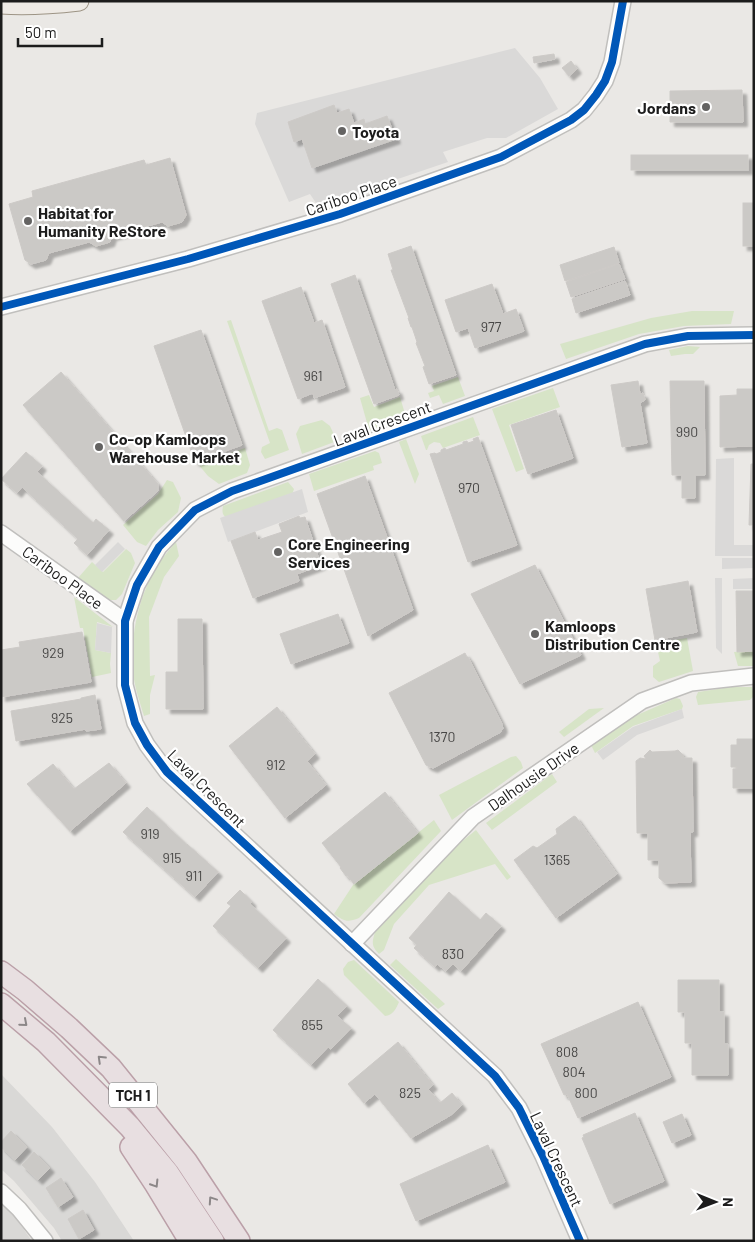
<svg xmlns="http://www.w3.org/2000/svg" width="755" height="1242" font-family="Barlow,sans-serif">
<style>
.residential{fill:#d9d8d6}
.grass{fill:#d7e4c7}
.parking{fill:#dad9d8}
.building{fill:#cbc9c6;stroke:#cdcac7;filter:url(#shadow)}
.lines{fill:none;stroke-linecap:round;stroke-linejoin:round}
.minor-casing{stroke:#c0bfbd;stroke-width:18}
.major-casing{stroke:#9d9485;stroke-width:21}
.highway-casing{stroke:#bba0a8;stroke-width:24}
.minor{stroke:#fcfcfb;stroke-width:15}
.major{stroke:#eeeae5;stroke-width:19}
.highway{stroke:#e8dfe1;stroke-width:21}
.cycleway-casing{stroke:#fff;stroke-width:11}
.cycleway{stroke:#0057b8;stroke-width:8}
.oneway{stroke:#8c8788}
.poi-dot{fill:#646362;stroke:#fff;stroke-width:2}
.labels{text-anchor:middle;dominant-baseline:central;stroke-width:4.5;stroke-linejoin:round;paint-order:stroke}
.number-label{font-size:14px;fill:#484746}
.shield{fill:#fff;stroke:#606060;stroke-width:1}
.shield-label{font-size:15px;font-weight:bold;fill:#1c1c1c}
.poi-label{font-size:16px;font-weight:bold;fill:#1c1c1c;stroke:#fff;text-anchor:start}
.street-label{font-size:16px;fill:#1c1c1c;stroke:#fff}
</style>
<defs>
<filter id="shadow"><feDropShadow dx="4.5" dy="4.5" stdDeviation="1" flood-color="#0004"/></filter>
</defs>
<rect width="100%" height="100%" fill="#eae8e5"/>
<g class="residential">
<path d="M1,1074L52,1127L95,1182L134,1241H62L54,1228L14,1181L1,1169Z"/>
<path d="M1,1198L32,1241H1Z"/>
</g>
<g class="grass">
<path d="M692,311H734L731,324L684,326L639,334L566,359L560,344L651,318Z"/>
<path d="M231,320L269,431L277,428L282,430L289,450L265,459L261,452L262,447L270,443L227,321Z"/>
<path d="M688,346L700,347L693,354H685L671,356L669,350Z"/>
<path d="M458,377L465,396L443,404L439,395L430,398L428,393L434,391L432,386Z"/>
<path d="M553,388L560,407L509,425L524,469L516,472L492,409Z"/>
<path d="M369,395L374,407L400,397L406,417L369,430L360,398Z"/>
<path d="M473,417L480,435L443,448L440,443L434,442L429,445L427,450H426L421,436Z"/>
<path d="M322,420L330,426L337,441L302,454L296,434L300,426Z"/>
<path d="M406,439L419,474L415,484L399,442Z"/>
<path d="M245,448L250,465L247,473L219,484L208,476L198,464Z"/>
<path d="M375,451L379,453L382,463L373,466L374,470L314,491L309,474Z"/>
<path d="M167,480L173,482L181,498L178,512L158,530L146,546L137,542L123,525L158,494Z"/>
<path d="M288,482L294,489L292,495L227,518C222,515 222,512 223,506Z"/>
<path d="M176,542L179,556L164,577L149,617L150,676L155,675L150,695V714L144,716C140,702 134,686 133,671C130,635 139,594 159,563C164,556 170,549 176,542Z"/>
<path d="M126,549L131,553L135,563L122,594L116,600H107L78,578L92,562L103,572Z"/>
<path d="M74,597L113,627L97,622L95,650L111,653L110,664L111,673L92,677L83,628H80Z"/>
<path d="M687,638L693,671L659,682L653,677V666L660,661L656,643Z"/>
<path d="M754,651V666H738L734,652Z"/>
<path d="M731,687H752L754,696L750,700L698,705L696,697L698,692Z"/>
<path d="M676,698L680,699L683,706L682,709L633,726L595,753L591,745L628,719Z"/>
<path d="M604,708L564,737L559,732L589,709Z"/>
<path d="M516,756L521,762L523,768L452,820L439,795L511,757Z"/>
<path d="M552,774L557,782L492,830L486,823Z"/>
<path d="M434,820L441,831L359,918C347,923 344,921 334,914L353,885Z"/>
<path d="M476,830L511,877L507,880L495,864L429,885L394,924L384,950L379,954C371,946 372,942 375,932L450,851Z"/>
<path d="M396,959L445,1004L438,1009L390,965Z"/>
<path d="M354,960L399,1002C396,1009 393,1015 385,1016L344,975L343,969L348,962Z"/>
</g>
<g class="parking">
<path d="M515,48L540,78L558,109L506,138H487L443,152L448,162L318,206L310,194L289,202L255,124L257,113Z"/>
<path d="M734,458V545H754V556H715L716,459Z"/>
<path d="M302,489L308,512L228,542L220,518Z"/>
<path d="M118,542L125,549L102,572L95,565Z"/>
<path d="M722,558H754V568L722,569Z"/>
<path d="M715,578H722V654L716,648Z"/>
<path d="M754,578V589H733V579Z"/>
<path d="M97,623L112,627L111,653L95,650Z"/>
<path d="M682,709L684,718L637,735L603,760L597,752L633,727Z"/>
</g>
<g class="building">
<path d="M554,54L555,59L534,63L533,57Z"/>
<path d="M571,61L577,69L569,76L562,68Z"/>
<path d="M742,90L743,122H670V91Z"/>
<path d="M334,105L337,113L349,109L354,123L364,119L365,124L387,116L396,139L312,168L302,139L294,142L288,122Z"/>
<rect x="631" y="155" width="117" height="15"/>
<path d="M170,158L186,215L182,222L168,226L162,222L112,236L110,242L96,246L89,242L49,253L46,260L31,264L25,260L9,204L33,197L32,191L144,160L146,165Z"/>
<rect x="743" y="203" width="11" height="43"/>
<path d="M411,246L456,375L429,384L423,367L425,366L416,343L417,342L412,327H411L408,318H409L391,270H393L388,254Z"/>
<path d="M614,247L619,263L565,281L560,265Z"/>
<path d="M619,264L625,279L571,297L566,282Z"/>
<path d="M355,275L395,390L397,389L399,395L374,404L331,284Z"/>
<path d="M625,281L630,295L576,313L572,299Z"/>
<path d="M492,284L503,314L516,309L524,331L475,348L468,328L456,332L445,300Z"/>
<path d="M301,287L314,323L322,320L345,387L314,398L313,393L298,399L262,301Z"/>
<path d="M201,330L242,445L195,462L154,346Z"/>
<path d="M61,372L158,484V491L124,521L23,405Z"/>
<path d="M638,381L640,394L643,393L645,400L640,403L647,443L622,447L611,385Z"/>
<path d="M670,381H704L705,475H695V498H682V475H672Z"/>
<path d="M737,389H754V446L720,447V396L737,395Z"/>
<path d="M556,410L573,458L528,474L511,425Z"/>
<path d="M478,437L517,545L468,562L430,454L435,453L436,454L441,452V450L445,448L446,450L463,444V442L467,441L468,443L474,441L473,439Z"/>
<path d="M26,452L42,466L37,472L93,523L96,519L109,530L87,555L74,543L78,539L22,487L17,493L1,479Z"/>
<path d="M751,464H754V525H749Z"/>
<path d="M365,476L413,610L368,636L317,494Z"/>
<path d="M299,516L300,518L305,517L321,565L297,574L299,581L253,598L231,541L255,532L258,540L282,532L279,524Z"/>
<path d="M535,565L581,655L520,684L471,594Z"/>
<path d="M688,581L697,632L655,640L646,589Z"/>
<path d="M736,591H754V651L737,652Z"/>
<path d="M338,614L349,643L291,664L280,634Z"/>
<path d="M178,619H202L203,709H166V672H178Z"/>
<path d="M82,632L91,682L1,697V650L20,647L19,642Z"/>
<path d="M465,653L467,657H468L502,724L503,729L501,730V732L433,768L431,767H430L426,765L389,693Z"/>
<path d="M95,695L101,729L86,731V729L16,741L11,711L81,699V698Z"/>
<path d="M277,707L315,754L307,761L326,785L285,818L229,746Z"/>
<path d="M737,739H754V788H733V769H737V767H731V745H737Z"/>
<path d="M650,750L652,752L675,751L678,750L684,756L681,758H692L693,832H690L691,882L665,883L659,878V860H648V833H637L636,761L640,758L646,759L644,756Z"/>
<path d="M109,763L126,783L70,831L27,784L53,764L74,789Z"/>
<path d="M385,792L418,833L354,884L347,875L346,876L340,868L341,867L322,843Z"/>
<path d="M147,807L187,845V844L218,872L195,897L123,832Z"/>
<path d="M574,816L576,817L617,874L556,918L514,860L533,846L537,848L557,834L556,829Z"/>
<path d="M240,890L252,902L250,904L286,938L258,968L213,926L231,906L227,903Z"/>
<path d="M449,892L480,920L486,913L501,926L461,971L453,964L446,971L437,964L435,967L414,948L417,945L409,938Z"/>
<path d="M318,979L347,1006L337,1016L351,1028L331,1049L328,1047L311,1065L273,1030Z"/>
<path d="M678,980H719V1012H724V1044H728V1075H692V1043H685V1012H678Z"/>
<path d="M638,1002L671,1077L578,1118L567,1094L564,1095L541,1044Z"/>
<path d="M398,1042L433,1085L428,1089L440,1103L452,1093L462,1105L451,1115L411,1138L375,1094L364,1103L348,1084Z"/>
<path d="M635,1113L664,1181L610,1204L582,1138L584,1137L583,1135Z"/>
<path d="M682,1114L691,1135L672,1143L663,1122Z"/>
<path d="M11,1131L27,1147L15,1160L1,1147V1142Z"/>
<path d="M488,1145L505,1182L416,1221L400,1184Z"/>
<path d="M34,1152L50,1168L38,1180L22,1165Z"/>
<path d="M61,1178L73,1197L58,1207L46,1188Z"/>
<path d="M83,1210L94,1230L79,1239L68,1219Z"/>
</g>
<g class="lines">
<g class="minor-casing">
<g id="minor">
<path d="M1,307L188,259L340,214L501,157L571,120L584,110L596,95L605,81L612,62L623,1"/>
<path d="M1,533L125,621"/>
<path d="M352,944L473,817L642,701L691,683L754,676"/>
<path d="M1,1192L19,1209L45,1241"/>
<path d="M580,1241L543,1156L519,1108L495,1076L167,772L147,745L135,723L125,685V621L137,585L159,547L195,510L232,491L645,344L688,336L754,335"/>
</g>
</g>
<g class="major-casing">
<path id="major" d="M1,4C28,6 53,4 79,1"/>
</g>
<g class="highway-casing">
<g id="highway">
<path d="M1,972L25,990L69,1028L111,1068L186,1161L239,1241"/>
<path d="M1,1004L46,1042L130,1127L168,1173L213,1241"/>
<path d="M131,1147L156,1185L190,1241"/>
</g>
</g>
<use href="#minor" class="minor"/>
<use href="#major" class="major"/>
<use href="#highway" class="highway"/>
<g class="cycleway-casing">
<g id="cycleway">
<path d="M1,307L188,259L340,214L501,157L571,120L584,110L596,95L605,81L612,62L623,1"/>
<path d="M580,1241L543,1156L519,1108L495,1076L167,772L147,745L135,723L125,685V621L137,585L159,547L195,510L232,491L645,344L688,336L754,335"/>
</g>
</g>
<use href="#cycleway" class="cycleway"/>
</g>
<defs><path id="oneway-chevron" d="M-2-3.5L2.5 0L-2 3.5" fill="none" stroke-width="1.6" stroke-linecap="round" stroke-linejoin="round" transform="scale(1.25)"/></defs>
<g class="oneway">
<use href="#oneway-chevron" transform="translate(24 1023) rotate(41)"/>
<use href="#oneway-chevron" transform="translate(101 1059) rotate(-136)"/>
<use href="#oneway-chevron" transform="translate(155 1184) rotate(58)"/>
<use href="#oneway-chevron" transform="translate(212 1200) rotate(-124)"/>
</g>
<g class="poi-dot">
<circle cx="706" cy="107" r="5"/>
<circle cx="342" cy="131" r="5"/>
<circle cx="28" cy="221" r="5"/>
<circle cx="99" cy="447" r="5"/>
<circle cx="278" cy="552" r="5"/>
<circle cx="535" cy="634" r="5"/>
</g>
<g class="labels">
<g class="number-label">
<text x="491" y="326">977</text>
<text x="313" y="375">961</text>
<text x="687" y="431">990</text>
<text x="469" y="487">970</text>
<text x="53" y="652">929</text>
<text x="62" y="717">925</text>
<text x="442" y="736">1370</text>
<text x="276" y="764">912</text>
<text x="150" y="833">919</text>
<text x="172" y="857">915</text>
<text x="557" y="859">1365</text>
<text x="194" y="875">911</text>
<text x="453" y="953">830</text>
<text x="312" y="1024">855</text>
<text x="567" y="1051">808</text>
<text x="574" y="1071">804</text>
<text x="410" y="1092">825</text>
<text x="586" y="1092">800</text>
</g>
<rect class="shield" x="109" y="1082.5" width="48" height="25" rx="4"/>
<g class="shield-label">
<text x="133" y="1095">TCH 1</text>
</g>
<g class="poi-label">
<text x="696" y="107" text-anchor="end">Jordans</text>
<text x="352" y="131">Toyota</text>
<text x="38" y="212">Habitat for<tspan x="38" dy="18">Humanity ReStore</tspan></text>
<text x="109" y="438">Co-op Kamloops<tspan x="109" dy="18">Warehouse Market</tspan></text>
<text x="288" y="543">Core Engineering<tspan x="288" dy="18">Services</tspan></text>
<text x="545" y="625">Kamloops<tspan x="545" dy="18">Distribution Centre</tspan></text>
</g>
<g class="street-label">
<text transform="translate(351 195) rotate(-19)">Cariboo Place</text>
<text transform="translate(382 423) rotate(-20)">Laval Crescent</text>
<text transform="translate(63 577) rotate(36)">Cariboo Place</text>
<text transform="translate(533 776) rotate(-35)">Dalhousie Drive</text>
<text transform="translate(207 788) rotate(45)">Laval Crescent</text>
<text transform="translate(557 1159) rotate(65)">Laval Crescent</text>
</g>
</g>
<rect width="755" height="1242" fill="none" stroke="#1c1c1c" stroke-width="5"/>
<g transform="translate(715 1202) rotate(91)" stroke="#ffffff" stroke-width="4" paint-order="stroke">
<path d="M0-4L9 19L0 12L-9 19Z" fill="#1c1c1c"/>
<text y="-8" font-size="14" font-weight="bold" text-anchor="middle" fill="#1c1c1c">N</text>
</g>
<path d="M18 38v8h84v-8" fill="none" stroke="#1c1c1c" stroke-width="2.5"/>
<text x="25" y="38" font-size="15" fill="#1c1c1c" stroke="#ffffff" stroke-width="4" paint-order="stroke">50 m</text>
</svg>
